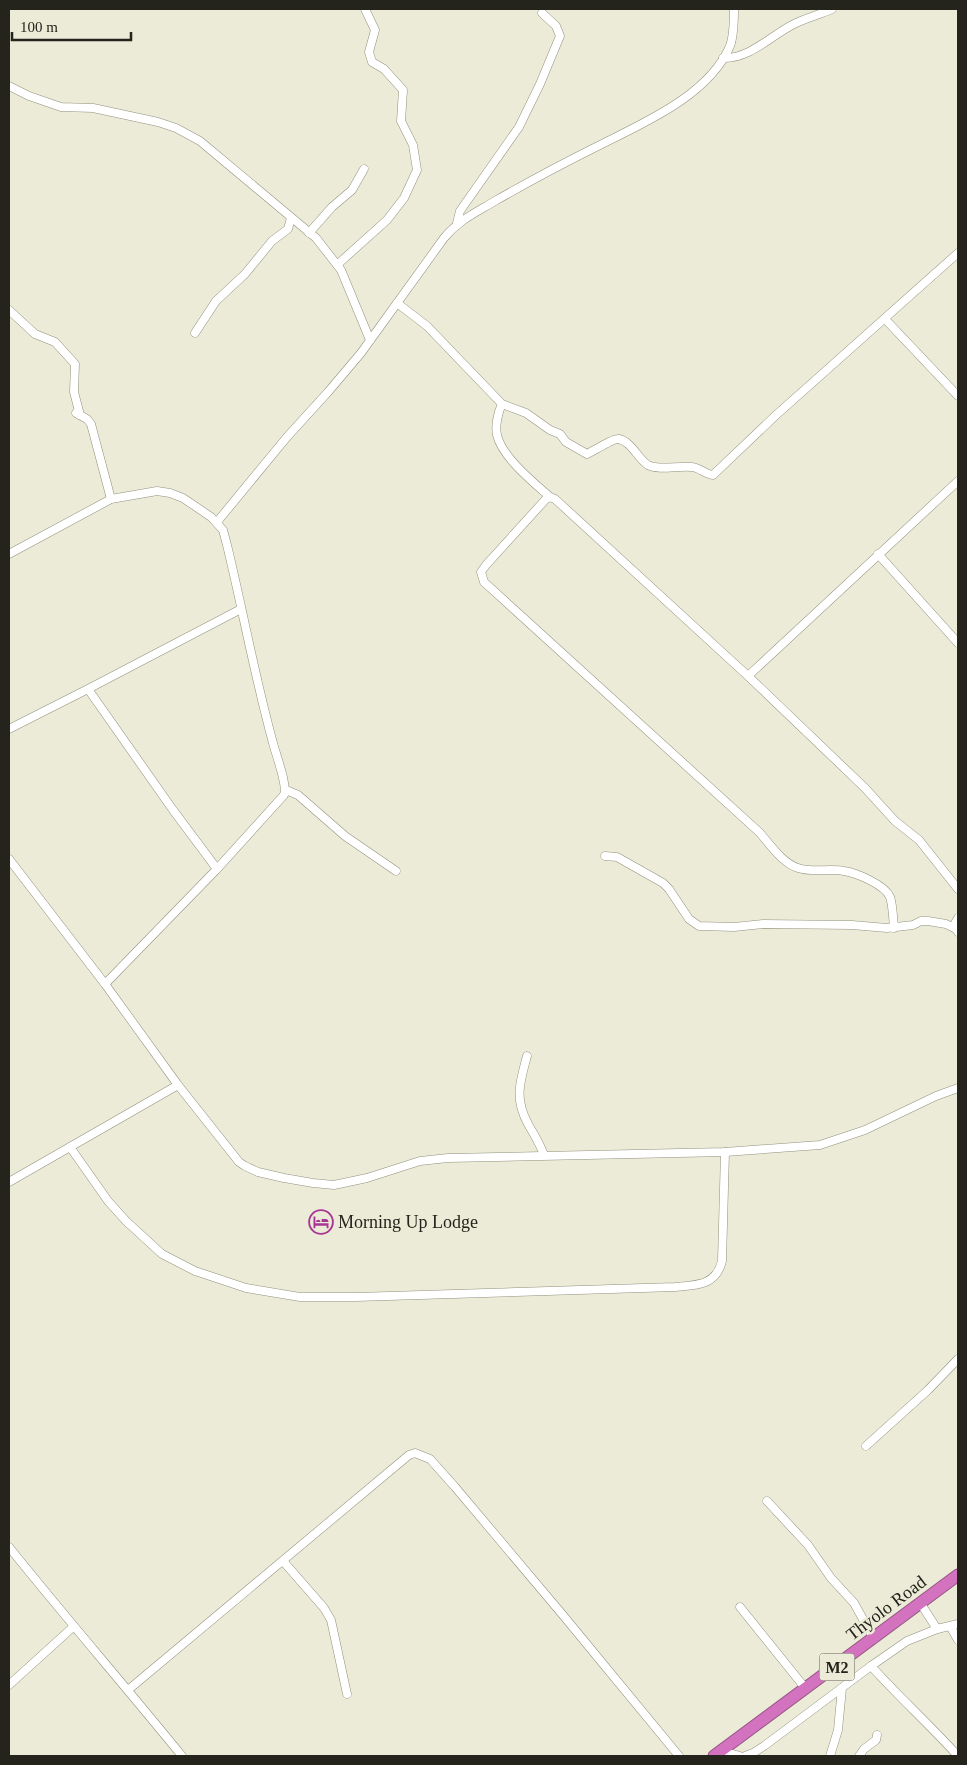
<svg xmlns="http://www.w3.org/2000/svg" width="967" height="1765" font-family="'Times New Roman',serif">
<style>
.lines{fill:none;stroke-linecap:round;stroke-linejoin:round}
.minor-casing{stroke:#92917f;stroke-width:9}
.highway-casing{stroke:#965685;stroke-width:13}
.minor{stroke:#fff;stroke-width:8}
.highway{stroke:#d372be;stroke-width:11}
.labels{text-anchor:middle;dominant-baseline:central;stroke-width:5;stroke-linejoin:round;paint-order:stroke}
.shield{fill:#ecebd7;stroke:#605f54;stroke-width:1}
.shield-label{font-size:16px;font-weight:bold;fill:#24231c}
.poi-label{font-size:18px;fill:#24231c;stroke:#ecebd7;text-anchor:start}
.street-label{font-size:18px;fill:#24231c;stroke:#ecebd7}
</style>
<rect width="100%" height="100%" fill="#ecebd7"/>
<g class="lines">
<g class="minor-casing">
<g id="minor">
<path d="M723,58C749,59 771,36 792,25C805,18 819,15 832,9"/>
<path d="M9,86L29,96L61,107L93,108L158,122L176,128L200,141L316,238L341,270L370,340"/>
<path d="M457,223L460,211L519,127L540,84L560,36L556,26L542,13"/>
<path d="M309,233L332,207L352,190L364,169"/>
<path d="M338,264L387,220L404,198L417,170L413,145L401,121L403,90L384,69L372,62L369,52L375,30L365,9"/>
<path d="M397,303L427,326L502,404L526,413L550,430L560,434L566,442L587,454C594,451 613,438 619,439C632,442 638,459 648,465C659,471 680,465 692,467C700,468 705,474 713,475L775,416L958,253"/>
<path d="M9,310L35,334L55,342L75,364L74,392L80,415"/>
<path d="M885,319L958,396"/>
<path d="M195,333L216,301L245,274L272,241L288,229L291,218"/>
<path d="M502,404C498,412 495,426 497,435C502,457 533,482 550,497"/>
<path d="M76,413L87,419L91,424L111,499"/>
<path d="M217,522L287,437L328,392L361,353L444,238C459,220 475,213 495,201C528,182 562,164 596,147C641,124 709,96 730,46C734,35 734,21 734,9"/>
<path d="M9,554L111,499L157,491L170,493L183,498L211,517L223,530L227,545C243,611 255,678 273,743C276,755 288,786 284,795L217,869L105,984"/>
<path d="M878,554L958,643"/>
<path d="M748,676L958,481"/>
<path d="M88,689L173,810L217,869"/>
<path d="M9,729L88,689L241,609"/>
<path d="M286,790L298,795L345,836L396,871"/>
<path d="M605,856L617,857L663,883L669,889L689,919L699,926L734,927L763,924L852,925L887,928L913,925L921,921H928L946,924L956,929L958,932"/>
<path d="M9,859L105,984L178,1085L239,1162L245,1166L258,1172L284,1178L313,1183L334,1185L367,1178L420,1161L448,1158L725,1152L820,1145L865,1130L936,1096L958,1088"/>
<path d="M953,927L958,918"/>
<path d="M894,928C893,918 893,906 890,897C885,885 857,873 844,871C829,868 813,873 798,868C782,863 770,844 759,832L484,582L481,572L486,565L546,499L550,497L555,499L748,676L865,788L895,821L919,840L958,889"/>
<path d="M527,1056C520,1082 514,1098 528,1124C534,1134 540,1144 544,1155"/>
<path d="M70,1147L108,1201L126,1221L162,1254L195,1271L246,1288L300,1297H356L675,1287C696,1285 716,1286 722,1261L725,1152"/>
<path d="M9,1182L178,1085"/>
<path d="M866,1446L928,1390L958,1359"/>
<path d="M767,1501L808,1545L831,1578L854,1603L874,1639"/>
<path d="M9,1547C66,1618 125,1686 182,1756"/>
<path d="M283,1561L324,1608L331,1620L347,1694"/>
<path d="M921,1604L937,1629"/>
<path d="M740,1607L806,1689"/>
<path d="M950,1626L958,1640"/>
<path d="M871,1666C899,1697 930,1725 958,1756"/>
<path d="M9,1685L73,1627"/>
<path d="M128,1690L409,1455L415,1453L430,1459L455,1487L562,1614L679,1756"/>
<path d="M722,1751L740,1756"/>
<path d="M745,1756L753,1753L764,1746L871,1666L907,1641L937,1629L958,1624"/>
<path d="M830,1756L838,1730L842,1688"/>
<path d="M859,1756L864,1749L876,1740L877,1735"/>
</g>
</g>
<g class="highway-casing">
<path id="highway" d="M714,1756L958,1575"/>
</g>
<use href="#minor" class="minor"/>
<use href="#highway" class="highway"/>
</g>
<defs>
<g id="hotel-ring" transform="scale(1.25)"><circle r="9.5" fill="#ecebd7" stroke="#a73793" stroke-width="1.5"/><path d="M-6-4.5h1.5V1H6V5H4.5V3h-9V5H-6ZM-4 0a1.8 1.8 0 1 1 3.6 0ZM.5 0V-2.5h3Q6-2.5 6 0Z" fill="#a73793"/></g>
</defs>
<g fill-rule="evenodd">
<use href="#hotel-ring" x="321" y="1222"/>
</g>
<g class="labels">
<rect class="shield" x="819.5" y="1653.5" width="35" height="27" rx="4"/>
<g class="shield-label">
<text x="837" y="1667">M2</text>
</g>
<g class="poi-label">
<text x="338" y="1222">Morning Up Lodge</text>
</g>
<g class="street-label">
<text transform="translate(886 1608) rotate(-37)">Thyolo Road</text>
</g>
</g>
<rect width="967" height="1765" fill="none" stroke="#24231c" stroke-width="20"/>
<path d="M12 32v8h119v-8" fill="none" stroke="#24231c" stroke-width="2.5"/>
<text x="20" y="32" font-size="15" fill="#24231c" stroke="#ecebd7" stroke-width="4" paint-order="stroke">100 m</text>
</svg>
